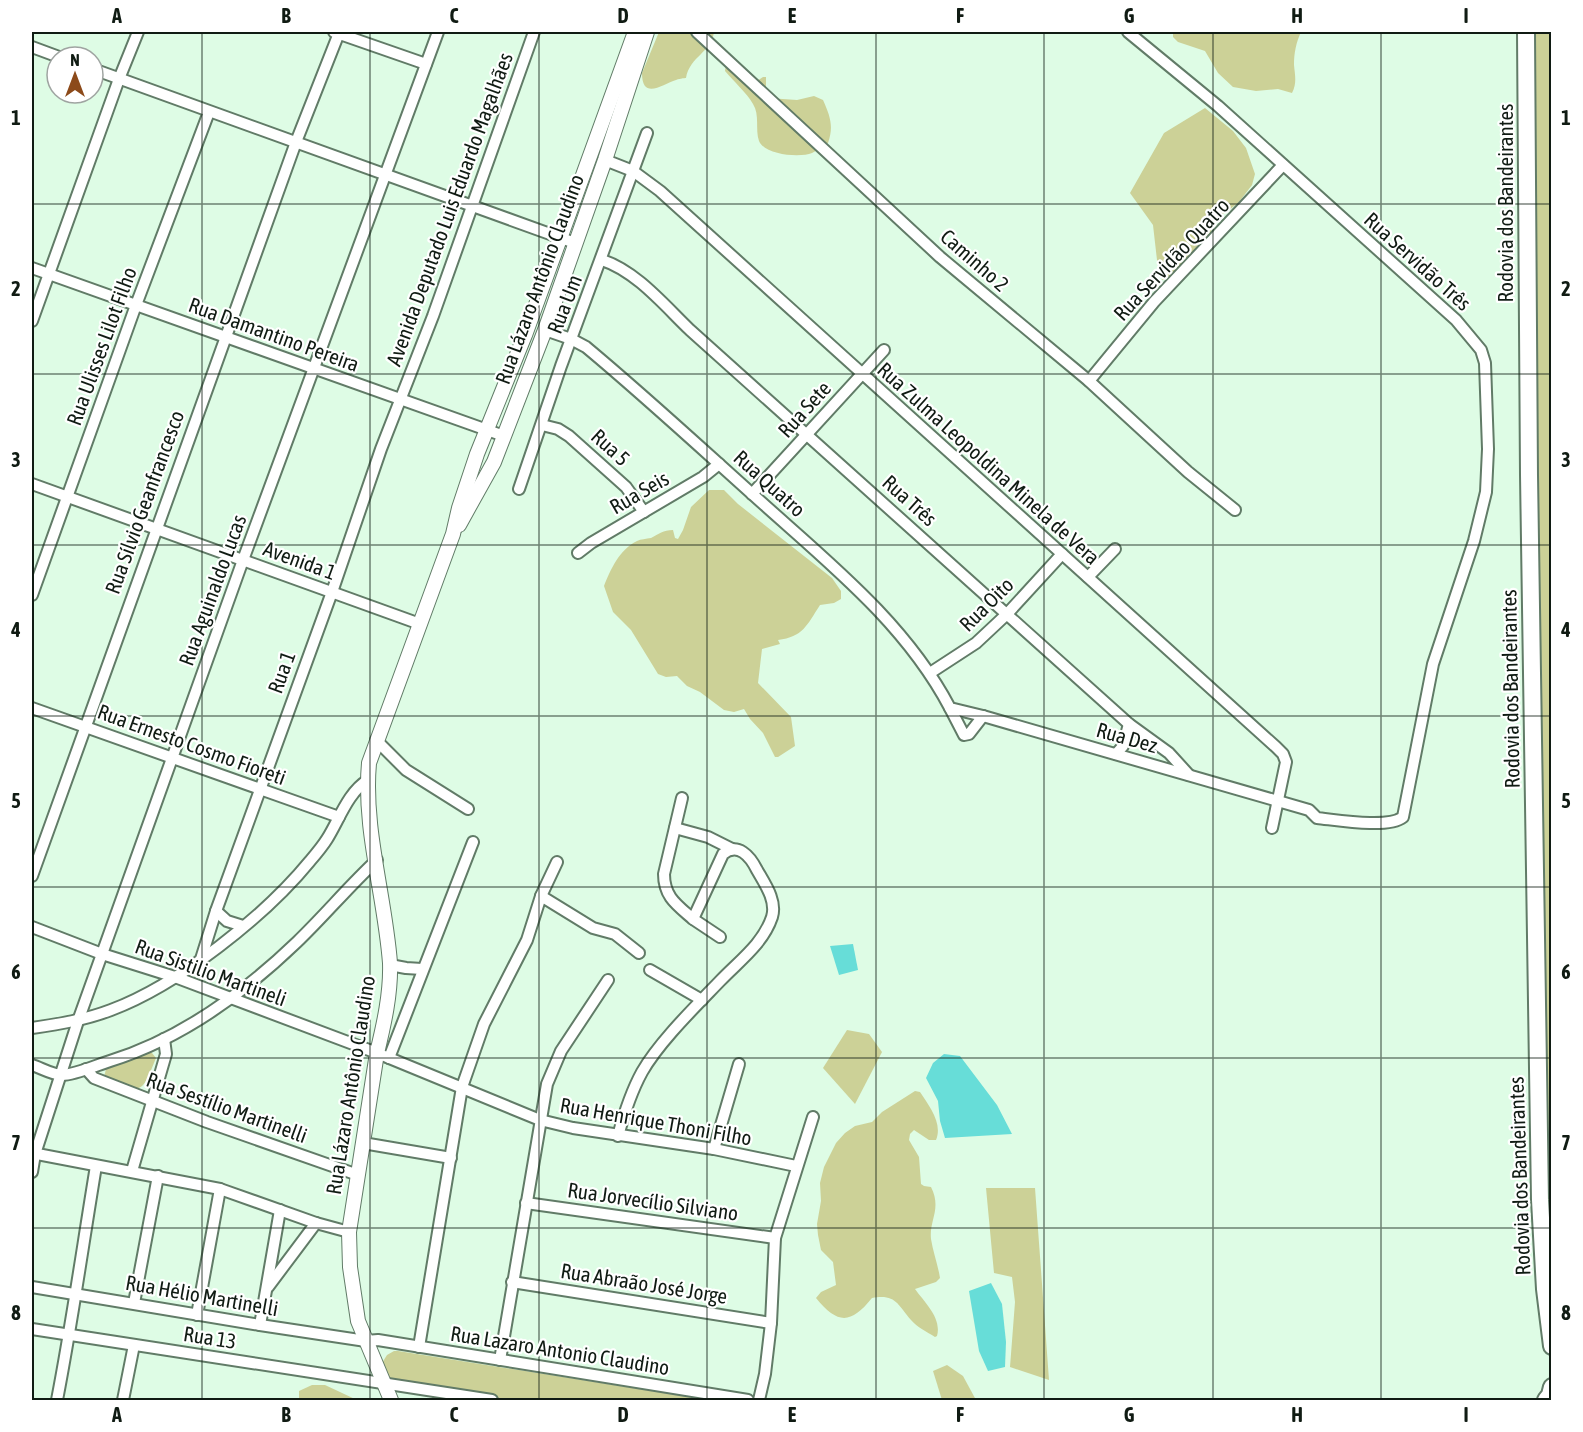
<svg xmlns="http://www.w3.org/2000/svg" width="1583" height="1432" font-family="'Asap Condensed',sans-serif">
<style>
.green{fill:#ccd197}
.water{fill:#67ddd8}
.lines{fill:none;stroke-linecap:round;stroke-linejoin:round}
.minor-casing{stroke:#617b67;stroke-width:14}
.major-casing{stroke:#617b67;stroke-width:16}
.highway-casing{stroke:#617b67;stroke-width:20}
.minor{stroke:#fff;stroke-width:10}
.major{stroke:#fff;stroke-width:14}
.highway{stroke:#fff;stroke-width:16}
.grid{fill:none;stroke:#101b13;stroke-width:1.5;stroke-opacity:0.55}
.labels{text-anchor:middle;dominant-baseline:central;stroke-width:4.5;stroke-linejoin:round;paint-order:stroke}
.street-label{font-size:21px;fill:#101b13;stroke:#fff}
.neatline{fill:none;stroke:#101b13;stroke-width:2}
.grid-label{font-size:20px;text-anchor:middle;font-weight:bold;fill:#101b13}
</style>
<rect width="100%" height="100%" fill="#defce5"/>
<g class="green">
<path d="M659,32H714C711,53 690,56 686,78C685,78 677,79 676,80C663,84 642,101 642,73Z"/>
<path d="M1173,32H1301C1296,43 1294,53 1294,65C1295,76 1297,83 1292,93L1278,89L1256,91L1233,87L1218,73L1205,51L1178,42L1173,37Z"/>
<path d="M1534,32H1552L1551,1285L1546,1173L1536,392Z"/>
<path d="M733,56L743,79L751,85L763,77H766V95L768,98L797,100L814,96L823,100C830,116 834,126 828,143C822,146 817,151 812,153C800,158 765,155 759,141C755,129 760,115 753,104C746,92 734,82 725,71L726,64Z"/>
<path d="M1205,108L1233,131L1246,148L1255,174L1252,185L1239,202L1228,211L1208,223L1207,226L1212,228L1211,233C1190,247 1191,274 1162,280L1157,260L1153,225L1130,193L1164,133Z"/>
<path d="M709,490H724L738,504L832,578L841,591V599L834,603L820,605C807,625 803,637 778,640L780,644L762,649L758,683L791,717L795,746L778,757H775L763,733L750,719L744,709L734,712L724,710L700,692L687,686L677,676L666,677L658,674L631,630L613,612L604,586C611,569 619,550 637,541C641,539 646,539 651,538C659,534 663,530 673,530L675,538L678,539L683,530L691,507Z"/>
<path d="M847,1030L869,1034L882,1052L855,1104L823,1068Z"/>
<path d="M147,1052L152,1053L156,1058C140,1098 142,1092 104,1077L106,1069Z"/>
<path d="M915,1091L920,1092C929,1106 943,1123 936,1140H929L914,1130L910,1134L909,1140L919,1157L921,1184L924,1186L931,1187C942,1209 929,1220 931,1239C933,1252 938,1265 940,1278L936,1282L915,1289C925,1303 942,1318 937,1336L935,1337C927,1332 917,1327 911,1320C897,1304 896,1294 872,1298C851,1324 838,1325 816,1298L821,1292L836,1285L833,1262L821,1250L818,1235L817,1224L821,1201L820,1183L824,1167L836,1143L845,1133L855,1126L872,1122L882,1112Z"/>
<path d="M986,1188H1035L1049,1380L1010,1367L1015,1302L1012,1277L994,1273Z"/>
<path d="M394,1351H398L709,1400H510L390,1381L382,1363L387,1355Z"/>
<path d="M947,1365L963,1376L976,1400H942L933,1371Z"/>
<path d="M312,1385H325L357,1400H299V1391Z"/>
</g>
<g class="water">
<path d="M853,944L858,970L839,975L830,946Z"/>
<path d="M944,1054L960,1056L997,1105L1012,1134L945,1138L940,1121L938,1101L926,1078L933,1063Z"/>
<path d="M991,1283L1002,1304L1006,1342L1005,1367L988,1371L979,1351L969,1291Z"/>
</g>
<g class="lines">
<g class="minor-casing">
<g id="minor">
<path d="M334,32L426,64"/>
<path d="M697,32L940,257L1089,381L1188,472L1235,510"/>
<path d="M32,47L59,57"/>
<path d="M93,69L575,243"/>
<path d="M605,160L633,171L660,191L1276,747L1283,754L1286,762L1272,828"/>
<path d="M602,260C636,271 664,305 690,330L1129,724L1169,753L1189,775"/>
<path d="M32,268L504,436"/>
<path d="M32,321L119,79L138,32"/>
<path d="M545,330L571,339L586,347C646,397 702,449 760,501C829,563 906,624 950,708L983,716L1309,810L1317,818C1337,820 1388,829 1403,817L1433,664L1474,541L1486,492L1488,449L1485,363L1481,350L1456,320L1218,106L1128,32"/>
<path d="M1089,381L1154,302L1283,165"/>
<path d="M542,425L558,429L569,436L626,487L644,512"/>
<path d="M32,484L420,624"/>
<path d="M519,489L561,366L647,133"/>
<path d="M752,494L884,350"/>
<path d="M578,553L591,543L703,477L719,464"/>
<path d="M1088,577L1115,549"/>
<path d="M32,595L136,305L209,112"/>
<path d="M930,673L976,643L1007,614L1062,554"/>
<path d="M32,708L339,817"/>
<path d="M950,708L964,735L969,734L983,716"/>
<path d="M376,740L406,770L468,809"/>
<path d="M1116,754L1123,746L1129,724"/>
<path d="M682,798L664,874C664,897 677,905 693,919"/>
<path d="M675,828L708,837L732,849"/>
<path d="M32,876L296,142L339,33"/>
<path d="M541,896L593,928L615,934L639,953"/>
<path d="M216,911L227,921L243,926"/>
<path d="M32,927L102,954L175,977L377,1053L540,1120L573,1128L714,1149L796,1166"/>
<path d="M201,959L216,911L332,592L381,449L433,316L534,32"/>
<path d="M390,965L406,968L422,969"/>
<path d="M650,970L702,1000"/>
<path d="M32,1028C59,1024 85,1020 111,1010C178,985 265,916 310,861C316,854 322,847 327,839C339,820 348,792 368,780"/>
<path d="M389,1058L473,842"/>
<path d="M32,1065C41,1068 53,1075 62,1075C75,1075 97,1065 110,1061C181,1039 244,993 297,942C325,915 349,886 377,860"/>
<path d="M86,1069L94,1078L207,1122L358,1175"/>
<path d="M618,1136C624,1114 631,1092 642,1072C659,1042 696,1006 720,981C739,961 763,944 772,917C777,901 765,884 757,870C750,856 738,842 723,854L693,919L720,937"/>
<path d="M363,1143L451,1158"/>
<path d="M714,1149L739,1064"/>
<path d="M32,1153L220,1189L316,1223L349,1232"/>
<path d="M132,1171L166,1054L164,1039"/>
<path d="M32,1172L35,1154L78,1021L243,560L438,32"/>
<path d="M526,1203L775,1238"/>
<path d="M512,1282L771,1323"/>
<path d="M32,1287L260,1325L366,1341L378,1340L748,1400"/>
<path d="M268,1287L316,1223"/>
<path d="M134,1303L158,1176"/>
<path d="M197,1315L220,1189"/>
<path d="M260,1325L280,1210"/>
<path d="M32,1329L492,1400"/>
<path d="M419,1347L462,1087L484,1024L527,940L541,896L557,862"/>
<path d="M500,1360L547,1084L561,1051L608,980"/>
<path d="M57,1400C72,1323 83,1244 96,1166"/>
<path d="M123,1400L134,1345"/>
<path d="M759,1400L765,1374L771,1323L775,1238L813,1117"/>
</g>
</g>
<g class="major-casing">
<g id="major">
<path d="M459,525L494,462L545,330L605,160L647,32"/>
<path d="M391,1400L358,1321L350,1267L349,1232L377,1053C384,1024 391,993 390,963C385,896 363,829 369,763L453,534L459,508L477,454L525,335L635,32"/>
</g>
</g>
<g class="highway-casing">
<g id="highway">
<path d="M1526,32L1529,475L1540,1200L1545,1289L1552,1346"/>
<path d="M1546,1400L1550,1395L1552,1387"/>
</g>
</g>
<use href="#minor" class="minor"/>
<use href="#major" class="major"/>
<use href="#highway" class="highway"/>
</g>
<path class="grid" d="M202,32V1400M370,32V1400M539,32V1400M707,32V1400M876,32V1400M1044,32V1400M1213,32V1400M1381,32V1400M32,204H1552M32,374H1552M32,545H1552M32,716H1552M32,887H1552M32,1058H1552M32,1228H1552"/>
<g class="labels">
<g class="street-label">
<text transform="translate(1505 203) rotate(-90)">Rodovia dos Bandeirantes</text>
<text transform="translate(449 209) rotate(-70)">Avenida Deputado Luis Eduardo Magalhães</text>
<text transform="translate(1171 259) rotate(-47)">Rua Servidão Quatro</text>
<text transform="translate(975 260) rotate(41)">Caminho 2</text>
<text transform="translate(1418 261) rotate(42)">Rua Servidão Três</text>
<text transform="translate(539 279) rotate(-70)">Rua Lázaro Antônio Claudino</text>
<text transform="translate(564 304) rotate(-69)">Rua Um</text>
<text transform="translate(274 334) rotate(20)">Rua Damantino Pereira</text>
<text transform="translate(101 346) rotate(-70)">Rua Ulisses Lilot Filho</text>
<text transform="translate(804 409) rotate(-48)">Rua Sete</text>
<text transform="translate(611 447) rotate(42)">Rua 5</text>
<text transform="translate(989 463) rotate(42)">Rua Zulma Leopoldina Minela de Vera</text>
<text transform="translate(770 483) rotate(42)">Rua Quatro</text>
<text transform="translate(639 492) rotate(-30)">Rua Seis</text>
<text transform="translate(910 500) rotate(42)">Rua Três</text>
<text transform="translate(144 502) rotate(-70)">Rua Sílvio Geanfrancesco</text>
<text transform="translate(300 560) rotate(20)">Avenida 1</text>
<text transform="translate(212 590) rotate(-70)">Rua Aguinaldo Lucas</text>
<text transform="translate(986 604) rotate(-45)">Rua Oito</text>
<text transform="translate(281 672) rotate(-70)">Rua 1</text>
<text transform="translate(1510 689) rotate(-91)">Rodovia dos Bandeirantes</text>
<text transform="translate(1127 737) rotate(16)">Rua Dez</text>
<text transform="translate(192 744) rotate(20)">Rua Ernesto Cosmo Fioreti</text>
<text transform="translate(211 972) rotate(20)">Rua Sistilio Martineli</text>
<text transform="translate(350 1085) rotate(-81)">Rua Lázaro Antônio Claudino</text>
<text transform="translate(227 1107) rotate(20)">Rua Sestílio Martinelli</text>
<text transform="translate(656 1121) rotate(10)">Rua Henrique Thoni Filho</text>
<text transform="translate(1519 1176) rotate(-92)">Rodovia dos Bandeirantes</text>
<text transform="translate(653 1201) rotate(8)">Rua Jorvecílio Silviano</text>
<text transform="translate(644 1283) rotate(9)">Rua Abraão José Jorge</text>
<text transform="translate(202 1295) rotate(10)">Rua Hélio Martinelli</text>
<text transform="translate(210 1337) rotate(9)">Rua 13</text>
<text transform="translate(560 1350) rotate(9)">Rua Lazaro Antonio Claudino</text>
</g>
</g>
<rect width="1583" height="1432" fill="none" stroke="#ffffff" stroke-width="66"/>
<g transform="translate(75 75)"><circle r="28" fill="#ffffff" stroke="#9fa4a1" stroke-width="1.5"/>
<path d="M0-4.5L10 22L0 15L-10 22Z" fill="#8c4a1a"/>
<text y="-9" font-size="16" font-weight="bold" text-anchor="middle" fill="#101b13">N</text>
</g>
<rect x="33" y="33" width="1517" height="1366" class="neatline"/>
<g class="grid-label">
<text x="117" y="23">A</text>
<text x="286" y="23">B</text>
<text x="454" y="23">C</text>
<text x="623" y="23">D</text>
<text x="792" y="23">E</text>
<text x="960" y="23">F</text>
<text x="1129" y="23">G</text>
<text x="1297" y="23">H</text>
<text x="1466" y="23">I</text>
<text x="16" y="125">1</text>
<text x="1566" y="125">1</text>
<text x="16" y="296">2</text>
<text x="1566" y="296">2</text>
<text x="16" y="467">3</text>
<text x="1566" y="467">3</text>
<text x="16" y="637">4</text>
<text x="1566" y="637">4</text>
<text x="16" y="808">5</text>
<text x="1566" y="808">5</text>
<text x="16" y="979">6</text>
<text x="1566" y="979">6</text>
<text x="16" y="1150">7</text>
<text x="1566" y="1150">7</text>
<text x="16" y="1320">8</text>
<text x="1566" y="1320">8</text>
<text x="117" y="1422">A</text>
<text x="286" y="1422">B</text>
<text x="454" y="1422">C</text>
<text x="623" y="1422">D</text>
<text x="792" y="1422">E</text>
<text x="960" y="1422">F</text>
<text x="1129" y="1422">G</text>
<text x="1297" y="1422">H</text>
<text x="1466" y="1422">I</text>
</g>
</svg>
